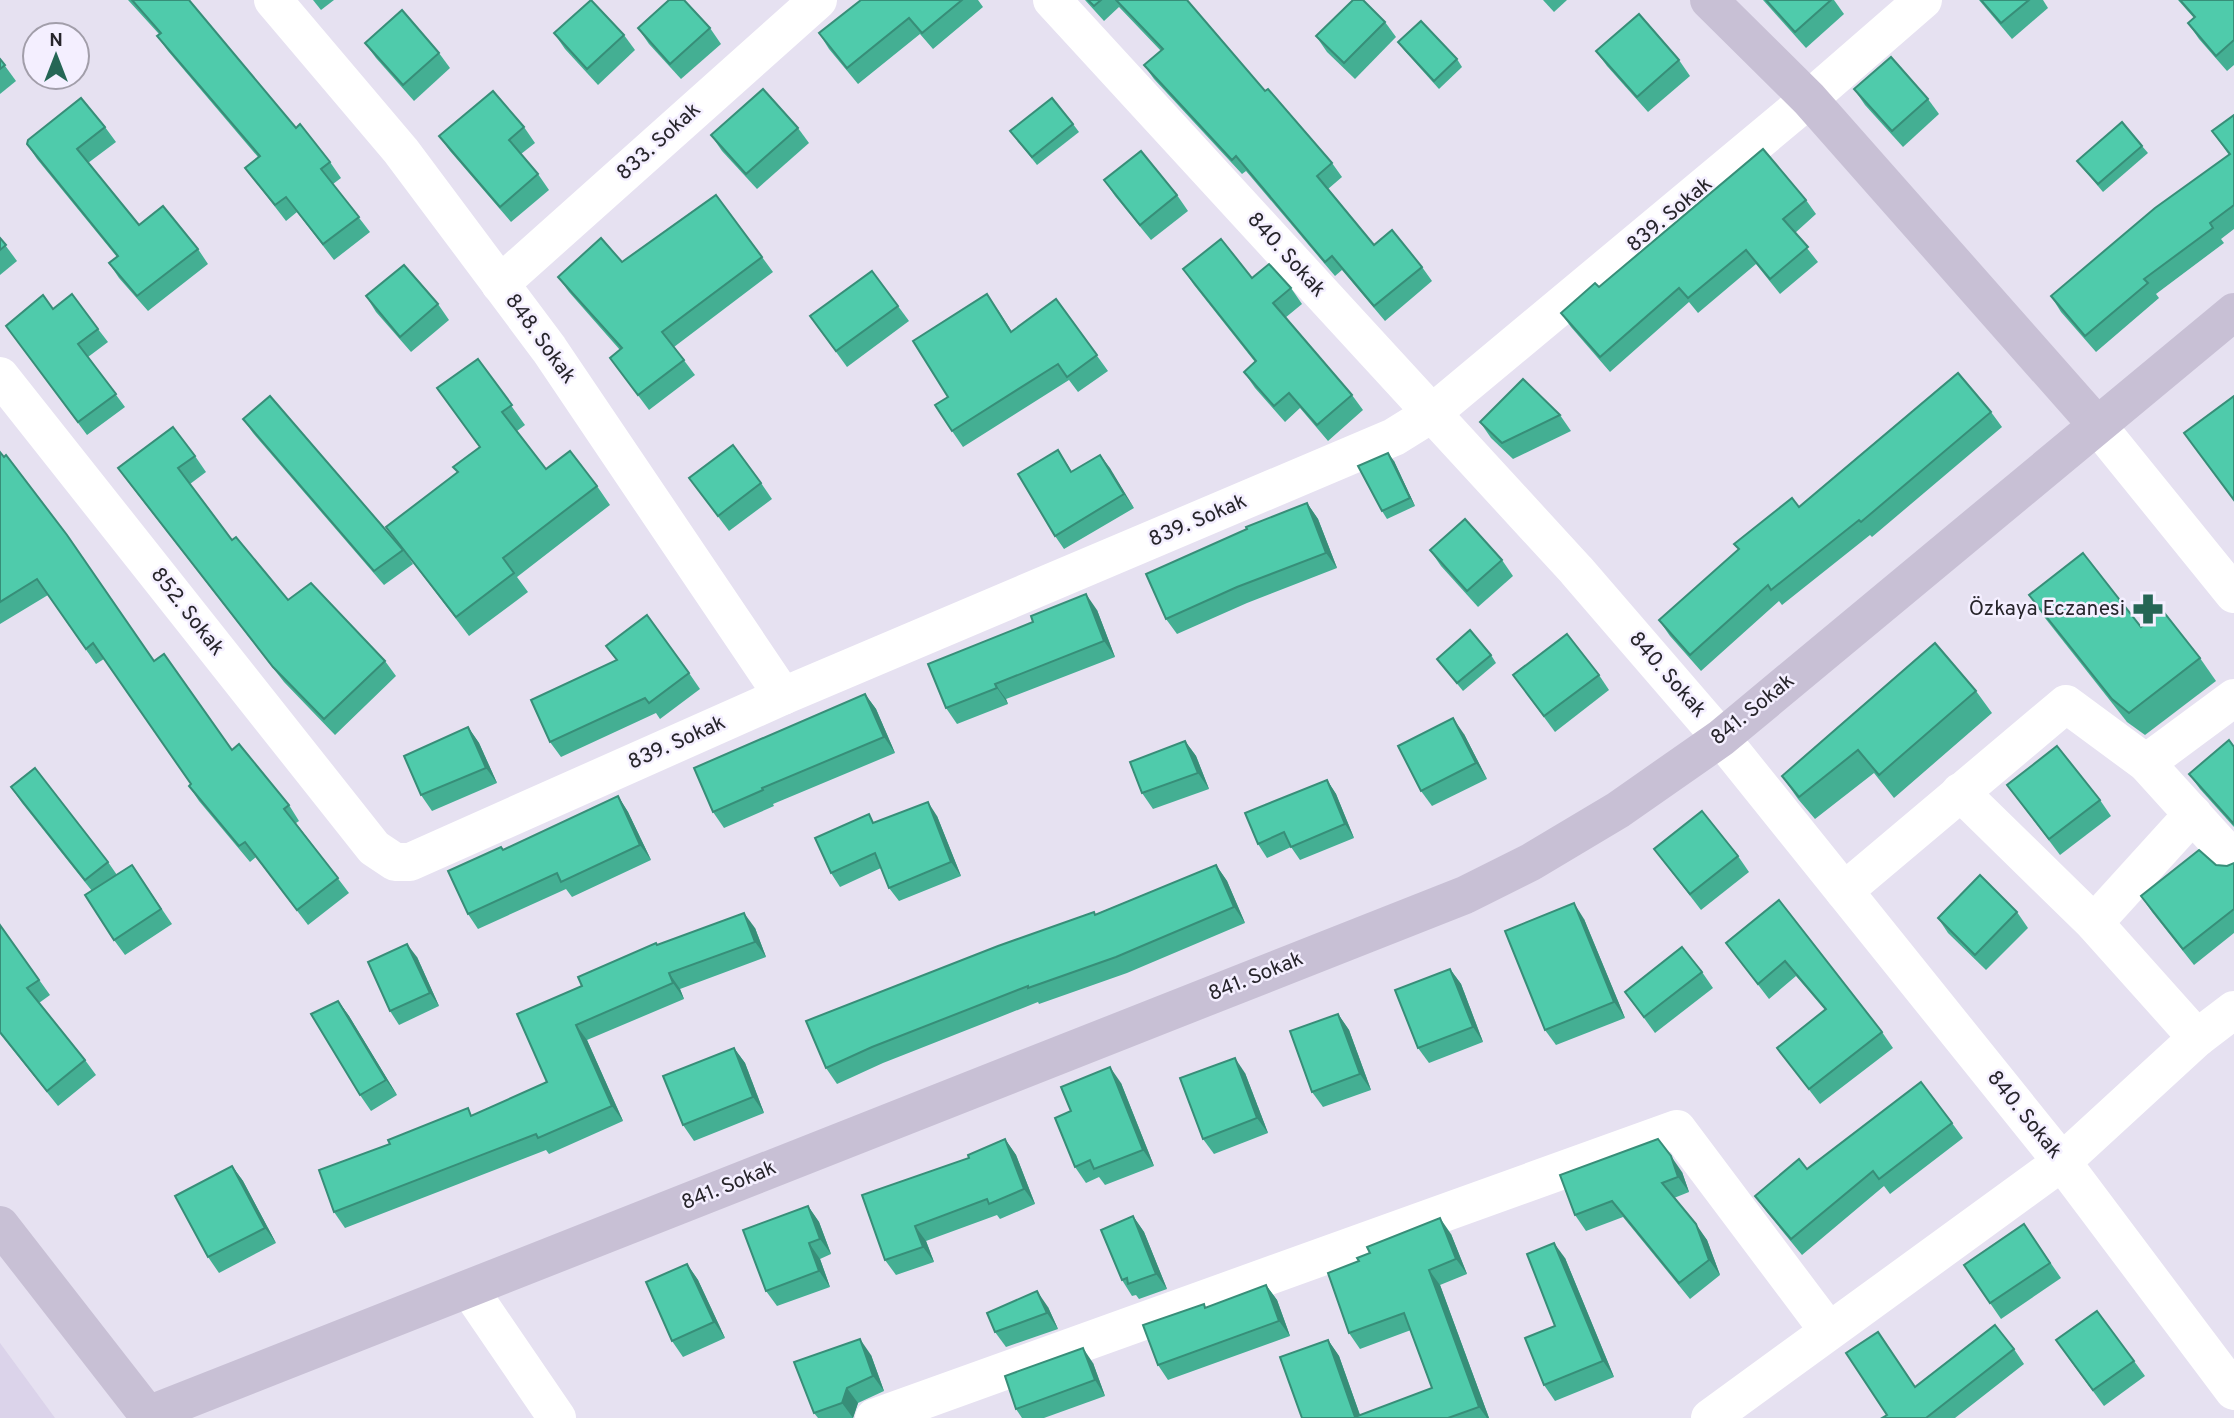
<svg xmlns="http://www.w3.org/2000/svg" width="2234" height="1418" font-family="Overpass,sans-serif">
<style>
.built{fill:#dbd3ea}
.lines{fill:none;stroke-linecap:round;stroke-linejoin:round}
.street{stroke:#fff;stroke-width:38}
.secondary{stroke:#c8c0d5;stroke-width:38}
.wall{fill:#44af93}
.shaded-wall{fill:#378e78}
.building{fill:#4fcbab;stroke:#378e78;stroke-width:2}
.labels{text-anchor:middle;dominant-baseline:central;stroke-width:5;stroke-linejoin:round;paint-order:stroke}
.street-label{font-size:21px;fill:#27252b;stroke:#f4efff}
.poi-label{font-size:21px;fill:#27252b;stroke:#f4efff;text-anchor:end}
</style>
<rect width="100%" height="100%" fill="#e6e1f1"/>
<path class="built" d="M0,1343L55,1418H0Z"/>
<g class="lines">
<g class="street">
<path d="M273,0L401,151L549,349L783,696"/>
<path d="M1052,0L1576,570L1721,738L2062,1162L2234,1391"/>
<path d="M500,284L818,0"/>
<path d="M0,376L374,848L395,862H410L783,696L1394,437L1431,414L1809,99L1923,0"/>
<path d="M2097,425L2234,594"/>
<path d="M2146,763L2234,698"/>
<path d="M1960,792L2094,923L2197,1038"/>
<path d="M1844,891L2066,704L2146,763L2234,860"/>
<path d="M2094,923L2193,814"/>
<path d="M469,1289L557,1418"/>
<path d="M874,1418L1677,1129L1828,1330"/>
<path d="M1710,1418L2062,1162L2197,1038L2234,1010"/>
</g>
<g class="secondary">
<path d="M1709,0L1809,99L2097,425"/>
<path d="M0,1225L148,1415L1465,895L1531,862L1618,810L1721,738L2234,312"/>
</g>
</g>
<g class="wall">
<path d="M128,0H189L296,128L330,162L341,178L333,184L370,232L334,260L297,212L286,221L245,168L258,157L168,51L157,36L159,34Z"/>
<path d="M313,0H334L321,10Z"/>
<path d="M861,0H978L983,7L933,49L920,34L858,84L829,49L819,33Z"/>
<path d="M1085,0H1187L1265,91L1332,163L1342,177L1328,189L1374,245L1422,267L1432,281L1385,321L1342,270L1335,276L1246,171L1242,174L1154,79L1144,65L1161,51L1119,7L1104,21Z"/>
<path d="M1543,0H1567L1554,12Z"/>
<path d="M1763,0H1834L1844,14L1806,48Z"/>
<path d="M1979,0H2043L2048,8L2012,39Z"/>
<path d="M2178,0H2234V65L2227,71L2199,39L2188,23L2194,18Z"/>
<path d="M1385,22L1396,37L1355,79L1327,52L1316,36Z"/>
<path d="M638,28H710L721,44L681,79L649,44Z"/>
<path d="M554,33L624,35L635,50L598,85L565,49Z"/>
<path d="M1398,42L1457,59L1462,67L1439,89L1404,50Z"/>
<path d="M365,43L439,53L450,68L414,101L376,58Z"/>
<path d="M1596,51L1679,60L1690,76L1648,112L1607,66Z"/>
<path d="M0,59L16,81L0,94Z"/>
<path d="M1854,89L1928,99L1939,114L1903,147L1865,105Z"/>
<path d="M2234,115V229L2221,239L2224,243L2156,294L2159,298L2096,352L2061,312L2051,296L2229,155L2212,131Z"/>
<path d="M1073,124L1079,132L1037,165L1010,131Z"/>
<path d="M105,127L116,142L88,163L139,225L198,249L208,264L148,311L119,278L109,263L117,257L37,159L27,144Z"/>
<path d="M524,127L535,143L521,154L538,174L549,190L511,222L450,151L439,136Z"/>
<path d="M798,128L809,143L757,189L722,151L711,135Z"/>
<path d="M2142,146L2148,153L2103,192L2077,161Z"/>
<path d="M1104,180L1177,195L1188,211L1151,240L1115,196Z"/>
<path d="M1806,200L1816,214L1795,233L1818,262L1780,294L1756,264L1698,313L1689,302L1610,372L1571,327L1561,313L1599,287Z"/>
<path d="M0,238L17,261L0,275Z"/>
<path d="M762,257L773,272L674,347L695,375L649,410L610,358L620,350L569,292L558,277L622,262Z"/>
<path d="M1183,269L1252,278L1291,288L1302,304L1285,318L1352,395L1363,410L1328,441L1300,408L1285,422L1255,388L1244,372L1255,362L1194,285Z"/>
<path d="M366,296L438,304L449,320L411,352L376,312Z"/>
<path d="M1056,299L1108,371L1078,392L1069,380L963,447L952,431L948,397L998,310L1012,332Z"/>
<path d="M898,306L909,321L847,367L810,316Z"/>
<path d="M53,309L98,329L108,342L88,357L125,407L87,435L6,326Z"/>
<path d="M478,359L525,425L517,431L546,469L597,486L610,505L517,577L528,592L469,636L408,556L413,564L384,585L253,433L243,419L400,546L386,527L458,473L479,447Z"/>
<path d="M1991,412L2002,427L1872,537L1870,535L1782,605L1779,601L1701,671L1670,636L1659,620L1799,507Z"/>
<path d="M1560,415L1571,431L1513,459L1491,438L1480,422Z"/>
<path d="M0,452L154,661L232,750L289,805L299,821L296,823L349,893L308,925L256,857L250,862L199,801L189,786L191,784L104,659L96,664L48,595L0,624Z"/>
<path d="M1100,455L1134,508L1064,549L1055,536L1067,464L1072,472Z"/>
<path d="M195,456L206,472L190,484L232,540L288,600L385,661L396,676L335,735L284,682L129,483L118,468Z"/>
<path d="M1394,461L1415,506L1387,519L1382,511Z"/>
<path d="M689,478L761,483L772,499L729,531Z"/>
<path d="M1307,503L1318,519L1337,568L1247,603L1177,634L1166,619Z"/>
<path d="M1430,550L1502,560L1513,576L1478,607L1441,566Z"/>
<path d="M2029,595L2141,627L2200,658L2216,681L2145,735L2127,722L2045,618Z"/>
<path d="M1097,610L1115,657L1006,699L1008,704L957,724L946,708Z"/>
<path d="M1491,655L1496,663L1463,691L1437,659Z"/>
<path d="M689,673L700,689L660,719L656,713L561,757L550,742Z"/>
<path d="M1513,675H1599L1609,690L1555,732Z"/>
<path d="M1976,691L1992,713L1894,798L1874,773L1815,819L1798,799L1782,776Z"/>
<path d="M865,694L876,709L895,753L773,804L774,806L724,828L713,812Z"/>
<path d="M468,727L479,743L497,783L432,811L421,795Z"/>
<path d="M1464,734L1487,779L1432,806L1421,791Z"/>
<path d="M1185,741L1196,756L1209,789L1153,809L1142,793Z"/>
<path d="M2234,747V827L2200,789L2189,774Z"/>
<path d="M1327,780L1336,794L1354,838L1300,860L1291,847L1267,858L1258,844Z"/>
<path d="M2007,785L2100,800L2111,816L2060,855Z"/>
<path d="M11,787L108,862L117,875L132,865L172,924L125,955L114,940L92,891L22,803Z"/>
<path d="M618,796L628,812L651,860L572,897L566,889L478,929L468,914L504,850Z"/>
<path d="M937,816L961,876L899,901L889,888L881,868L840,887L831,873L875,823Z"/>
<path d="M1654,849L1738,856L1749,872L1701,910Z"/>
<path d="M2234,863V933L2194,965L2152,912L2141,896L2216,865L2227,866Z"/>
<path d="M1216,865L1227,881L1245,923L1127,973L1039,1004L1038,1002L883,1063L837,1084L826,1068L1096,914Z"/>
<path d="M1779,900L1882,1032L1893,1048L1820,1104L1777,1048L1825,1010L1796,976L1769,999L1726,943Z"/>
<path d="M2017,912L2028,928L1986,970L1948,933L1938,918Z"/>
<path d="M1584,919L1625,1018L1556,1045L1545,1030Z"/>
<path d="M0,925L50,995L39,1003L85,1060L96,1075L58,1106L0,1034Z"/>
<path d="M755,928L766,957L680,989L684,999L587,1040L623,1121L549,1154L546,1150L345,1228L334,1212L473,1115L547,1082L582,986L657,945Z"/>
<path d="M417,957L439,1006L399,1025L390,1011Z"/>
<path d="M1450,969L1461,984L1483,1042L1429,1063L1418,1048Z"/>
<path d="M1702,972L1713,988L1655,1033L1625,992Z"/>
<path d="M338,1001L349,1016L397,1095L371,1111L360,1095Z"/>
<path d="M1338,1014L1349,1030L1371,1090L1323,1107L1312,1092Z"/>
<path d="M734,1048L745,1063L764,1113L694,1141L683,1125Z"/>
<path d="M1245,1073L1268,1133L1214,1154L1203,1139Z"/>
<path d="M1121,1083L1154,1166L1105,1185L1099,1177L1086,1183L1075,1167L1071,1111Z"/>
<path d="M1952,1123L1963,1138L1890,1194L1884,1186L1802,1255L1766,1211L1755,1196L1807,1169Z"/>
<path d="M1005,1139L1016,1155L1035,1204L1000,1219L997,1215L926,1241L934,1262L896,1275L885,1260L969,1158Z"/>
<path d="M232,1166L243,1181L276,1243L219,1273L208,1257Z"/>
<path d="M1682,1172L1689,1192L1674,1198L1707,1240L1720,1275L1690,1299L1623,1217L1586,1231L1575,1215Z"/>
<path d="M808,1206L819,1222L831,1254L820,1259L830,1287L777,1306L766,1291Z"/>
<path d="M1133,1216L1144,1232L1167,1289L1139,1299L1136,1295L1132,1296L1122,1280Z"/>
<path d="M2024,1224L2061,1278L2001,1319L1964,1265Z"/>
<path d="M1451,1234L1467,1274L1440,1285L1489,1418H1302L1328,1340L1339,1356L1360,1415L1432,1388L1411,1330L1360,1349L1349,1333Z"/>
<path d="M1565,1258L1614,1377L1555,1401L1544,1385L1555,1326Z"/>
<path d="M687,1264L698,1280L725,1338L683,1357L672,1341Z"/>
<path d="M1266,1285L1277,1300L1290,1336L1168,1380L1158,1365L1204,1304L1206,1308Z"/>
<path d="M1048,1307L1058,1329L1006,1347L995,1332Z"/>
<path d="M2014,1349L2024,1364L1955,1418H1882L1887,1415L1915,1387Z"/>
<path d="M871,1355L884,1391L858,1403L853,1418H818L814,1413Z"/>
<path d="M2067,1356L2134,1361L2145,1376L2104,1406Z"/>
<path d="M1093,1363L1105,1396L1044,1418H1022L1016,1409Z"/>
</g>
<g class="shaded-wall">
<path d="M1388,453L1394,461L1415,506L1410,498Z"/>
<path d="M1100,455L1110,468L1134,508L1124,494Z"/>
<path d="M1307,503L1318,519L1337,568L1326,553Z"/>
<path d="M1086,594L1097,610L1115,657L1104,641Z"/>
<path d="M995,684L1006,699L1008,704L997,688Z"/>
<path d="M865,694L876,709L895,753L884,737Z"/>
<path d="M1453,718L1464,734L1487,779L1476,763Z"/>
<path d="M468,727L479,743L497,783L486,768Z"/>
<path d="M1185,741L1196,756L1209,789L1198,773Z"/>
<path d="M1327,780L1336,794L1354,838L1345,824Z"/>
<path d="M618,796L628,812L651,860L640,845Z"/>
<path d="M928,802L937,816L961,876L951,862Z"/>
<path d="M1216,865L1227,881L1245,923L1234,907Z"/>
<path d="M1574,903L1584,919L1625,1018L1614,1002Z"/>
<path d="M744,913L755,928L766,957L755,942Z"/>
<path d="M407,944L417,957L439,1006L430,993Z"/>
<path d="M1450,969L1461,984L1483,1042L1473,1027Z"/>
<path d="M669,973L680,989L684,999L673,983Z"/>
<path d="M338,1001L349,1016L397,1095L386,1080Z"/>
<path d="M1338,1014L1349,1030L1371,1090L1360,1074Z"/>
<path d="M576,1025L587,1040L623,1121L612,1106Z"/>
<path d="M734,1048L745,1063L764,1113L753,1097Z"/>
<path d="M1235,1058L1245,1073L1268,1133L1257,1118Z"/>
<path d="M1110,1067L1121,1083L1154,1166L1143,1150Z"/>
<path d="M1005,1139L1016,1155L1035,1204L1024,1189Z"/>
<path d="M1671,1156L1682,1172L1689,1192L1678,1177Z"/>
<path d="M232,1166L243,1181L276,1243L265,1228Z"/>
<path d="M808,1206L819,1222L831,1254L820,1239Z"/>
<path d="M1133,1216L1144,1232L1167,1289L1156,1274Z"/>
<path d="M1440,1218L1451,1234L1467,1274L1456,1259Z"/>
<path d="M1696,1224L1707,1240L1720,1275L1709,1260Z"/>
<path d="M915,1226L926,1241L934,1262L923,1247Z"/>
<path d="M809,1243L820,1259L830,1287L819,1271Z"/>
<path d="M1554,1243L1565,1258L1614,1377L1603,1361Z"/>
<path d="M687,1264L698,1280L725,1338L714,1322Z"/>
<path d="M1429,1270L1440,1285L1489,1418H1487L1479,1407Z"/>
<path d="M1266,1285L1277,1300L1290,1336L1279,1321Z"/>
<path d="M1037,1291L1048,1307L1058,1329L1047,1313Z"/>
<path d="M860,1339L871,1355L884,1391L873,1376Z"/>
<path d="M1328,1340L1339,1356L1361,1418H1356Z"/>
<path d="M1083,1348L1093,1363L1105,1396L1095,1380Z"/>
<path d="M847,1388L858,1403L853,1418L842,1403Z"/>
</g>
<g class="building">
<path d="M132,0H189L296,128L300,124L330,162L321,169L359,217L323,244L286,197L275,205L245,168L260,156L157,36L161,33Z"/>
<path d="M591,0L624,35L587,69L554,33Z"/>
<path d="M669,0H684L710,28L670,64L638,28Z"/>
<path d="M861,0H962L922,33L909,18L847,68L819,33Z"/>
<path d="M1088,0H1101L1094,6Z"/>
<path d="M1116,0H1187L1265,91L1268,89L1332,163L1317,176L1374,245L1392,230L1422,267L1374,306L1332,256L1325,262L1236,156L1232,160L1144,65L1163,49Z"/>
<path d="M1353,0H1363L1385,22L1344,63L1316,36Z"/>
<path d="M1766,0H1831L1795,32Z"/>
<path d="M1981,0H2029L2001,23Z"/>
<path d="M2180,0H2234V40L2216,56L2188,23L2195,17Z"/>
<path d="M402,10L439,53L403,85L365,43Z"/>
<path d="M1639,14L1679,60L1637,97L1596,51Z"/>
<path d="M1421,21L1457,59L1434,81L1398,42Z"/>
<path d="M1891,57L1928,99L1892,131L1854,89Z"/>
<path d="M0,59L5,65L0,69Z"/>
<path d="M763,89L798,128L746,174L711,135Z"/>
<path d="M493,91L524,127L509,140L538,174L500,207L439,136Z"/>
<path d="M81,98L105,127L77,149L139,225L163,206L198,249L137,296L109,263L118,256L27,144L28,140Z"/>
<path d="M1052,98L1073,124L1032,157L1010,131Z"/>
<path d="M2234,115V205L2210,223L2213,228L2144,279L2148,283L2085,336L2051,296L2155,208L2230,154L2212,131Z"/>
<path d="M2122,122L2142,146L2098,184L2077,161Z"/>
<path d="M1763,149L1806,200L1783,219L1808,247L1770,279L1746,250L1688,298L1679,288L1600,357L1561,313L1595,283L1599,287Z"/>
<path d="M1141,151L1177,195L1140,225L1104,180Z"/>
<path d="M716,195L762,257L662,332L684,360L638,395L610,358L622,348L558,277L601,238L622,262Z"/>
<path d="M0,238L6,245L0,250Z"/>
<path d="M1221,239L1252,278L1269,264L1291,288L1273,303L1352,395L1317,425L1289,393L1274,406L1244,372L1256,361L1183,269Z"/>
<path d="M404,265L438,304L400,337L366,296Z"/>
<path d="M872,271L898,306L836,351L810,316Z"/>
<path d="M72,294L98,329L78,344L116,394L78,422L6,326L43,295L53,309Z"/>
<path d="M987,294L1011,332L1056,299L1097,355L1067,377L1058,364L952,431L935,405L948,397L913,341Z"/>
<path d="M478,359L512,405L502,412L546,469L570,451L597,486L503,558L514,573L456,617L386,527L458,472L453,467L480,447L437,388Z"/>
<path d="M1958,373L1991,412L1861,522L1859,520L1771,590L1768,585L1690,655L1659,620L1739,549L1734,544L1792,498L1799,507Z"/>
<path d="M1523,379L1560,415L1502,443L1480,422Z"/>
<path d="M270,396L403,550L374,571L243,419Z"/>
<path d="M2234,396V500L2184,433Z"/>
<path d="M173,427L195,456L178,468L232,540L236,537L288,600L311,583L385,661L324,719L273,667L118,468Z"/>
<path d="M733,445L761,483L718,516L689,478Z"/>
<path d="M1058,450L1071,472L1100,455L1124,494L1055,536L1018,474Z"/>
<path d="M0,452L4,457L6,455L67,535L154,661L164,654L232,750L239,744L289,805L284,809L338,878L297,910L245,842L239,846L189,786L191,784L93,643L86,649L37,579L0,602Z"/>
<path d="M1388,453L1410,498L1382,511L1358,466Z"/>
<path d="M1307,503L1326,553L1237,587L1166,619L1146,574L1247,529L1246,527Z"/>
<path d="M1465,519L1502,560L1467,591L1430,550Z"/>
<path d="M2083,553L2141,627L2162,610L2200,658L2129,713L2112,699L2029,595Z"/>
<path d="M1086,594L1104,641L995,684L997,688L946,708L928,664L1033,622L1031,616Z"/>
<path d="M647,615L689,673L649,703L645,698L550,742L531,700L617,660L606,646Z"/>
<path d="M1470,630L1491,655L1457,683L1437,659Z"/>
<path d="M1567,634L1599,675L1544,716L1513,675Z"/>
<path d="M1935,643L1976,691L1879,775L1858,750L1799,797L1782,776Z"/>
<path d="M865,694L884,737L762,788L763,790L713,812L694,768Z"/>
<path d="M1453,718L1476,763L1421,791L1398,746Z"/>
<path d="M468,727L486,768L421,795L404,756Z"/>
<path d="M2229,740L2234,747V824L2189,774Z"/>
<path d="M1185,741L1198,773L1142,793L1130,762Z"/>
<path d="M2057,746L2100,800L2049,839L2007,785Z"/>
<path d="M35,768L108,862L85,880L11,787Z"/>
<path d="M1327,780L1345,824L1291,847L1284,832L1258,844L1245,813Z"/>
<path d="M618,796L640,845L561,882L557,873L468,914L448,871L501,847L503,850Z"/>
<path d="M928,802L951,862L889,888L875,853L831,873L815,838L869,814L873,823Z"/>
<path d="M1702,811L1738,856L1690,894L1654,849Z"/>
<path d="M2199,850L2216,865L2227,866L2234,863V909L2183,949L2141,896Z"/>
<path d="M132,865L161,909L114,940L85,895Z"/>
<path d="M1216,865L1234,907L1116,957L1028,988V986L872,1047L826,1068L806,1021L998,946L1094,912L1095,915Z"/>
<path d="M1980,875L2017,912L1975,955L1938,918Z"/>
<path d="M1779,900L1882,1032L1809,1089L1777,1048L1826,1009L1785,961L1758,984L1726,943Z"/>
<path d="M1574,903L1614,1002L1545,1030L1505,931Z"/>
<path d="M744,913L755,942L669,973L673,983L576,1025L612,1106L538,1138L536,1134L334,1212L319,1170L390,1144L388,1140L468,1108L471,1116L547,1082L517,1014L582,986L578,977L656,943L657,945Z"/>
<path d="M0,925L39,980L27,988L85,1060L47,1091L0,1032Z"/>
<path d="M407,944L430,993L390,1011L368,962Z"/>
<path d="M1682,947L1702,972L1644,1017L1625,992Z"/>
<path d="M1450,969L1473,1027L1418,1048L1395,990Z"/>
<path d="M338,1001L386,1080L360,1095L311,1014Z"/>
<path d="M1338,1014L1360,1074L1312,1092L1290,1031Z"/>
<path d="M734,1048L753,1097L683,1125L663,1076Z"/>
<path d="M1235,1058L1257,1118L1203,1139L1180,1078Z"/>
<path d="M1110,1067L1143,1150L1094,1169L1090,1160L1075,1167L1055,1118L1071,1111L1061,1087Z"/>
<path d="M1921,1082L1952,1123L1879,1179L1873,1171L1791,1239L1755,1196L1799,1159L1807,1169Z"/>
<path d="M1005,1139L1024,1189L989,1204L987,1199L915,1226L923,1247L885,1260L862,1195L969,1158L968,1155Z"/>
<path d="M1658,1139L1671,1156L1678,1177L1662,1183L1696,1224L1709,1260L1679,1283L1612,1201L1575,1215L1560,1175Z"/>
<path d="M232,1166L265,1228L208,1257L175,1196Z"/>
<path d="M808,1206L820,1239L809,1243L819,1271L766,1291L743,1230Z"/>
<path d="M1133,1216L1156,1274L1128,1284L1127,1278L1122,1280L1101,1230Z"/>
<path d="M1440,1218L1456,1259L1429,1270L1479,1407L1448,1418H1302L1280,1357L1328,1340L1355,1417L1432,1388L1404,1313L1349,1333L1328,1273L1359,1261L1357,1258L1370,1253L1367,1247Z"/>
<path d="M2024,1224L2050,1263L1990,1303L1964,1265Z"/>
<path d="M1554,1243L1603,1361L1544,1385L1525,1338L1555,1326L1527,1254Z"/>
<path d="M687,1264L714,1322L672,1341L646,1282Z"/>
<path d="M1266,1285L1279,1321L1158,1365L1143,1325L1204,1304L1205,1308Z"/>
<path d="M1037,1291L1047,1313L995,1332L987,1313Z"/>
<path d="M2097,1311L2134,1361L2093,1390L2056,1340Z"/>
<path d="M1995,1325L2014,1349L1926,1418H1882L1887,1415L1846,1353L1878,1332L1915,1387Z"/>
<path d="M860,1339L873,1376L847,1388L842,1403L814,1413L794,1362Z"/>
<path d="M1083,1348L1095,1380L1016,1409L1005,1376Z"/>
</g>
<defs>
<g id="pharmacy-bare" transform="scale(2.415)"><path d="M-2-6h4v4h4v4h-4v4h-4v-4h-4v-4h4Z" fill="#256655" stroke="#f4efff" stroke-width="2.5" paint-order="stroke"/></g>
</defs>
<g fill-rule="evenodd">
<use href="#pharmacy-bare" x="2148" y="609"/>
</g>
<g class="labels">
<g class="street-label">
<text transform="translate(659 142) rotate(-42)">833. Sokak</text>
<text transform="translate(1670 215) rotate(-40)">839. Sokak</text>
<text transform="translate(1286 255) rotate(48)">840. Sokak</text>
<text transform="translate(540 339) rotate(54)">848. Sokak</text>
<text transform="translate(1198 521) rotate(-23)">839. Sokak</text>
<text transform="translate(187 612) rotate(52)">852. Sokak</text>
<text transform="translate(1667 675) rotate(49)">840. Sokak</text>
<text transform="translate(1753 710) rotate(-39)">841. Sokak</text>
<text transform="translate(677 743) rotate(-24)">839. Sokak</text>
<text transform="translate(1256 977) rotate(-22)">841. Sokak</text>
<text transform="translate(2024 1115) rotate(51)">840. Sokak</text>
<text transform="translate(729 1186) rotate(-22)">841. Sokak</text>
</g>
<g class="poi-label">
<text x="2125" y="609">Özkaya Eczanesi</text>
</g>
</g>
<g transform="translate(56 56)"><circle r="33" fill="#f4efff" stroke="#a29eaa" stroke-width="2"/>
<path d="M0-5L12 26L0 18L-12 26Z" fill="#256655"/>
<text y="-10" font-size="19" font-weight="bold" text-anchor="middle" fill="#27252b">N</text>
</g>
</svg>
